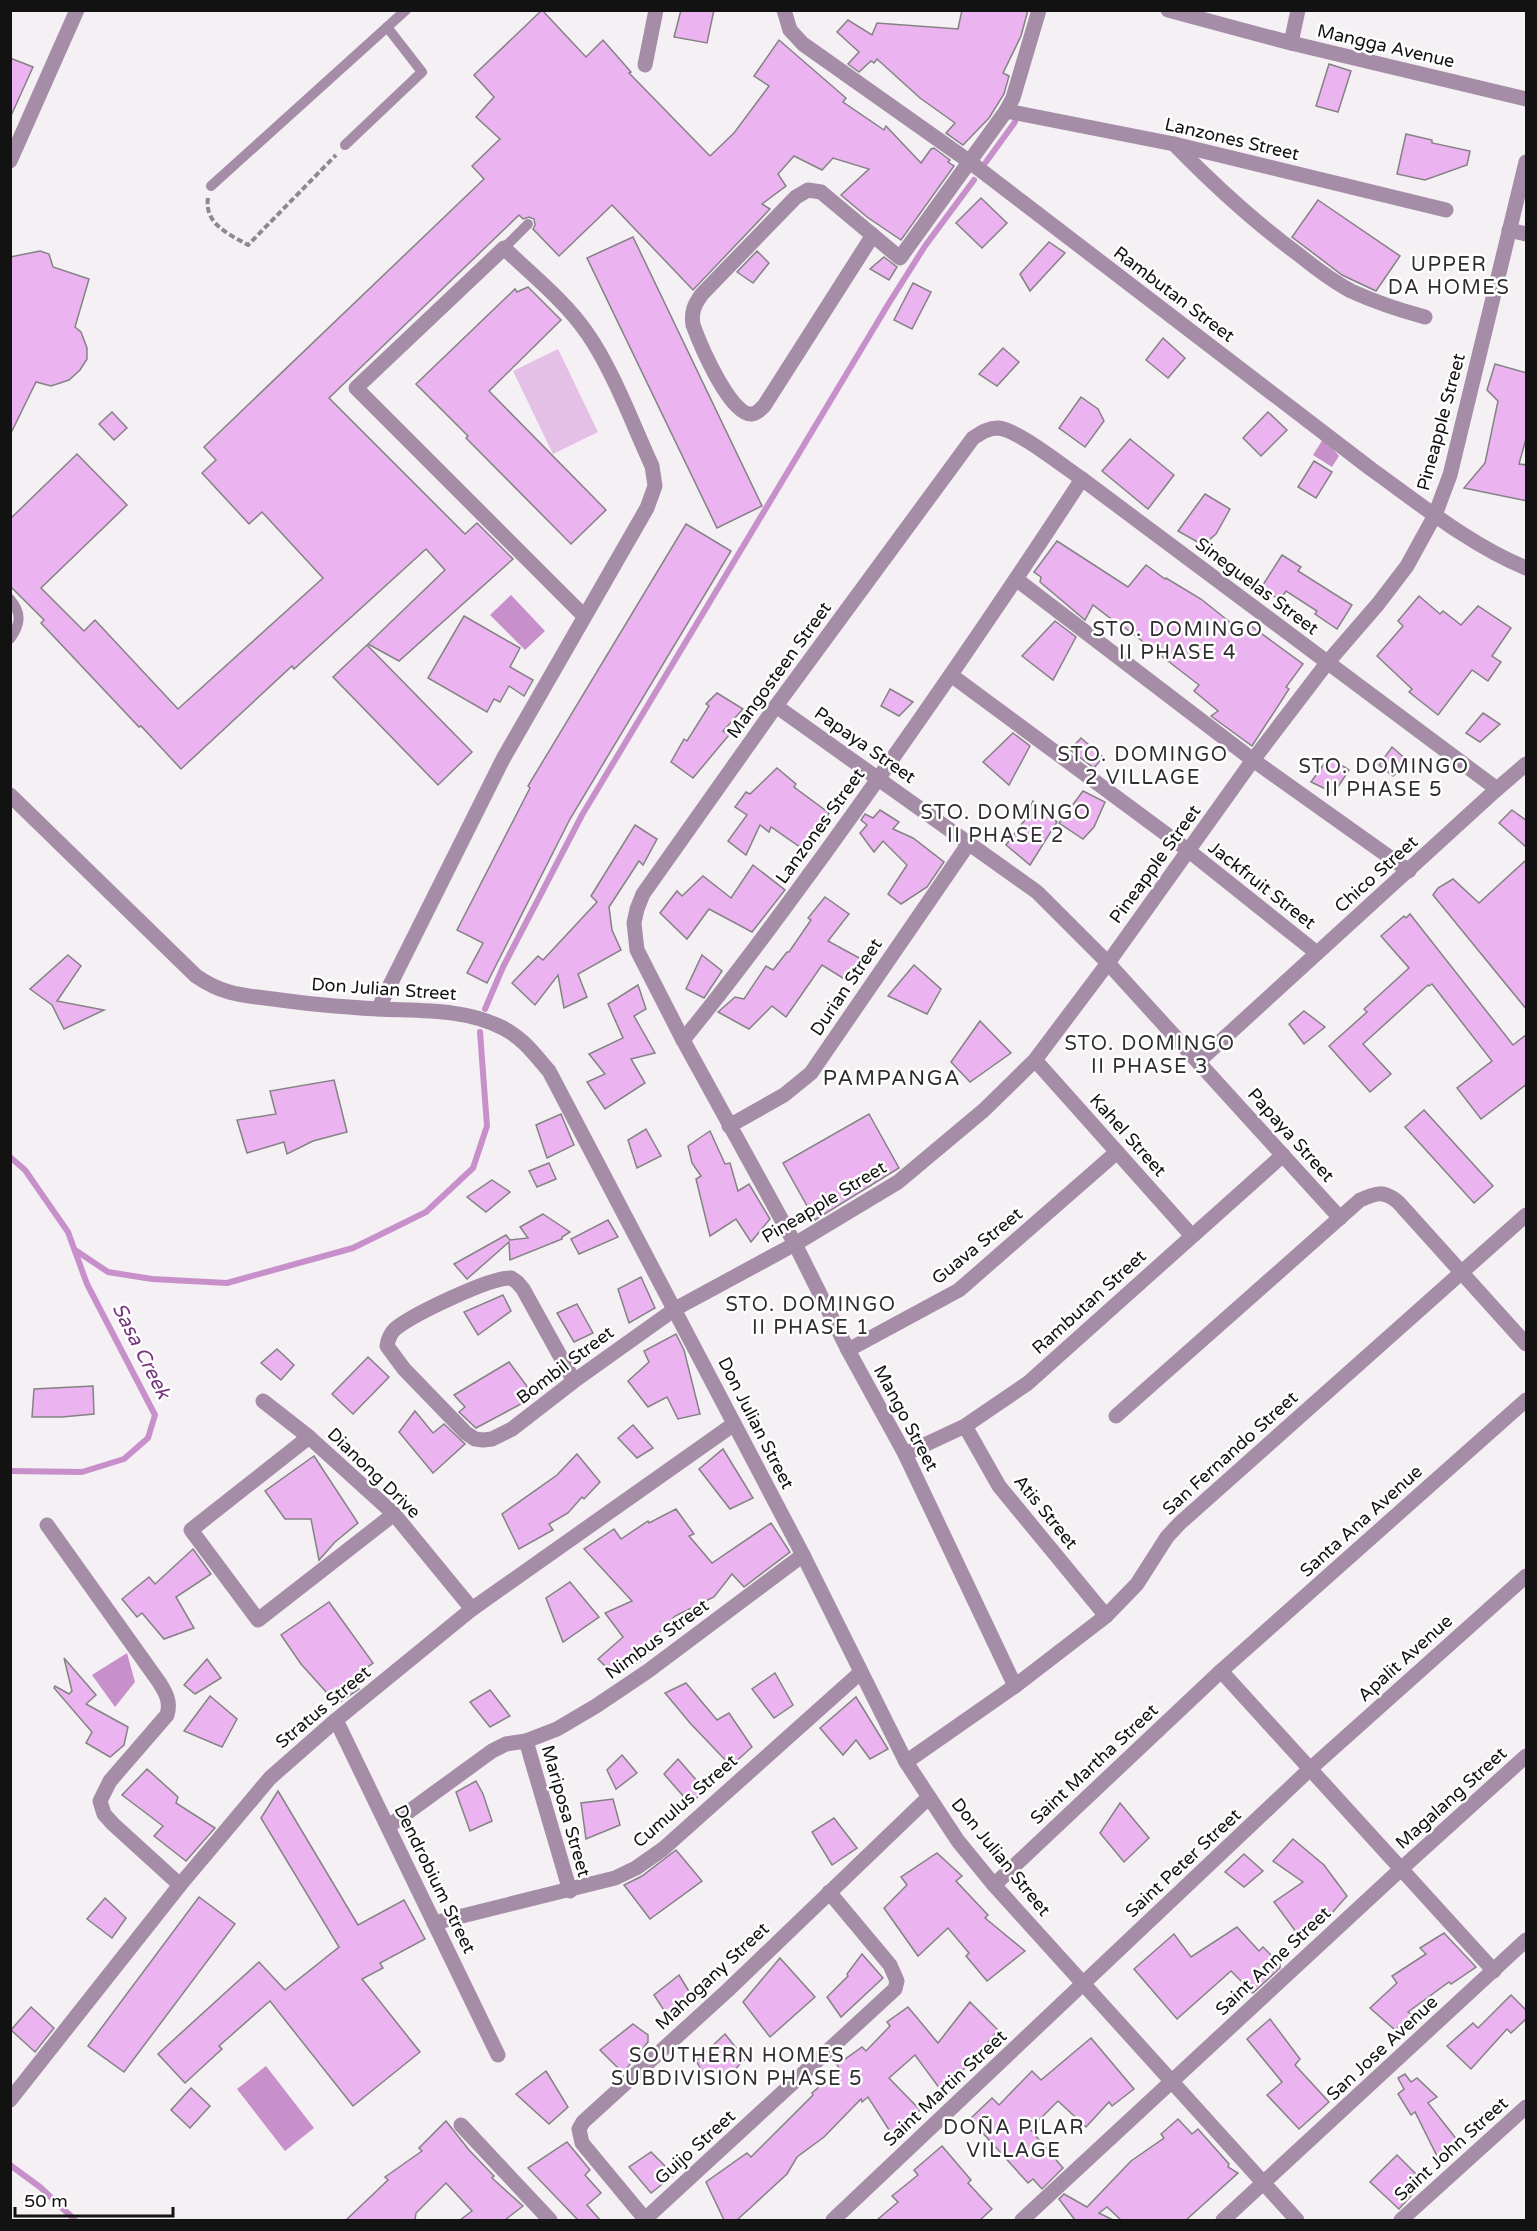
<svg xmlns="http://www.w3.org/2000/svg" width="1537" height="2231" font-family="'Varela Round',sans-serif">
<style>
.green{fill:#e4c0e6}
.water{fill:#c790ca}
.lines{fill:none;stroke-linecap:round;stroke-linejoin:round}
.stream{stroke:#c790ca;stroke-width:6}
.building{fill:#ebb3ef;stroke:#858285;stroke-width:1.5}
.path{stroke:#8d8a8d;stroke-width:4;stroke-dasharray:6 3;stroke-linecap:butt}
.lane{stroke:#a58da7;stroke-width:10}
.street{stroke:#a58da7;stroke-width:15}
.labels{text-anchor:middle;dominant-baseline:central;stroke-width:5;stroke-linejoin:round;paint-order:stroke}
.street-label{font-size:18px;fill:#131213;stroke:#fff}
.neighbourhood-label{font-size:20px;letter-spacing:1.5px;fill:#302d30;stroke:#fff}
.water-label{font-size:20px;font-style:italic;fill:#75347b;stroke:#fff}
.quarter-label{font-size:21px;letter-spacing:1.5px;fill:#302d30;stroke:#fff}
</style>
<rect width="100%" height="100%" fill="#f4f0f4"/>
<path class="green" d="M558,349L598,432L553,454L513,371Z"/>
<g class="water">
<path d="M1323,439L1334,446V450L1339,456L1332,467L1313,455Z"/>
<path d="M511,595L545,631L525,650L490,615Z"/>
<path d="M127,1653L135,1682L115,1707L92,1675Z"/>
<path d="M266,2066L314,2128L285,2151L237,2089Z"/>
</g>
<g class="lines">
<g class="stream">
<path d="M986,162L1015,122"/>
<path d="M485,1009L503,967L582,815L889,303L925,246L974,180"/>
<path d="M10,1157L25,1170L68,1232L87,1284L155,1415L148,1438L124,1459L82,1472L10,1471"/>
<path d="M75,1250L108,1272L152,1279L227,1283L353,1248L426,1212L473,1168L487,1126L480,1032"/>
<path d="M10,2165L40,2187L75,2220"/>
</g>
</g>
<g class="building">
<path d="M542,10L586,57L603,40L631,72L629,73L710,156L734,133L769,86L754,76L779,40L846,98L843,102L884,130L886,126L921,163L931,149L934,148L950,160L948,162L954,166L901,240L867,217L841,195L869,169L833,158L822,170L794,156L778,174L786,186L762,204L770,209L693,290L612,205L559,256L533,229L535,225L534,219L529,217L523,219L519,215L329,398L465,534L477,523L513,559L399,661L368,644L445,570L426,549L294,669L292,666L181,769L141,726L139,727L41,623L44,620L10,586V519L77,454L127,505L41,588L84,631L95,620L178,709L323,578L262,512L249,524L202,473L216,460L204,447L484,179L472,166L500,139L476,117L494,97L474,75Z"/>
<path d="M681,10H714L707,43L674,37Z"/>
<path d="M962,10H1028L1021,36L1003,73L1009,76L1004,94L989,118L963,145L946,133L955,123L920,98L877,59L874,63L871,61L859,72L848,64L859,52L837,32L848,20L872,35L877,23L958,29Z"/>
<path d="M10,58L33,67L10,118Z"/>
<path d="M1329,64L1351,71L1338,112L1316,106Z"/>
<path d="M1406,134L1432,140V143L1470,151L1467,165L1425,180L1397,174Z"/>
<path d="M981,198L1007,223L982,248L956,223Z"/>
<path d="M1318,200L1400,256L1376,291L1342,275L1292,237Z"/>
<path d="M633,237L762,506L717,528L587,258Z"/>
<path d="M1049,242L1065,253L1030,291L1020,274Z"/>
<path d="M40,251L49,254L53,267L89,279L75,327L81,332L87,348V359L80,370L69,380L51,386L36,382L10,435V257Z"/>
<path d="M757,251L769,263L753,283L737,272Z"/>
<path d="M884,257L897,267L889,280L870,269Z"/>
<path d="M913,283L931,292L912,329L894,320Z"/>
<path d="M528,287L561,320L489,391L606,510L571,544L466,438L468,436L416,384L515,289L517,292Z"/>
<path d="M1163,338L1185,358L1168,378L1146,360Z"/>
<path d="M1003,348L1019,362L997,386L979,374Z"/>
<path d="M1495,364L1527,373V435L1519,464L1527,465V501L1464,488L1485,463L1498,401L1487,390Z"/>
<path d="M1081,397L1098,409L1104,421L1085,447L1059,428Z"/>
<path d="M112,412L127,428L114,440L99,424Z"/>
<path d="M1268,412L1287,430L1261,456L1243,438Z"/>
<path d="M1130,439L1174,475L1148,509L1102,471Z"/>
<path d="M1314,461L1332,472L1316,498L1298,487Z"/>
<path d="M1205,494L1230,509L1216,534L1203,545L1178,531Z"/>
<path d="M686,524L731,551L570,819L487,983L467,973L483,943L457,930L530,788L528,786Z"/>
<path d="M1057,541L1128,587L1146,565L1165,579L1166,578L1201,599L1241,631L1247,623L1303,664L1286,687L1289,689L1252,746L1211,716L1218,711L1194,691L1199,685L1120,624L1119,625L1093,605L1085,620L1040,582L1041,577L1034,572Z"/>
<path d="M1282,555L1301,567L1298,571L1352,605L1337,629L1315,614L1317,611L1286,591L1280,600L1261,588Z"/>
<path d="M1419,596L1440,614L1443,611L1461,625L1478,606L1511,628L1492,656L1501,662L1488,681L1472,670L1438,715L1409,692L1412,689L1377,656L1403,626L1398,621Z"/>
<path d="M464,616L520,648L510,667L533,680L524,696L509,686L500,702L494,699L487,712L428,678Z"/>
<path d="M1055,621L1076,637L1053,680L1022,656Z"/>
<path d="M367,645L472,752L438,785L333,677Z"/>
<path d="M890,689L913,702L899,716L881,706Z"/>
<path d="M717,693L743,709L723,731L729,735L693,778L671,762L684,739L687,741L709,706L706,704Z"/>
<path d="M1483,713L1500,724L1480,742L1466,733Z"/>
<path d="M1013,733L1030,746L1009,785L983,762Z"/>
<path d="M1081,738L1103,757L1094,768L1070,750Z"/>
<path d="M1392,747L1409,762L1393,776L1379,765Z"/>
<path d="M1329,757L1349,770L1334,793L1311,782Z"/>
<path d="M777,768L796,784L794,787L829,813L819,834L800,847L771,827L769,832L760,825L746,855L728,841L747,815L735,807L746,792L750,794Z"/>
<path d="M1083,791L1105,802L1094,827L1083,839L1059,823Z"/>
<path d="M1033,801L1057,822L1030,865L1006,845L1024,821Z"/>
<path d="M880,810L899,822L893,829L913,838L944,862L927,887L901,904L888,894L907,865L883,841L874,852L860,833L867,825L861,820L865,814L873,818Z"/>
<path d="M1512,810L1527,821V848L1499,823Z"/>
<path d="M635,825L657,839L643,865L639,861L609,907L612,930L621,950L578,974L587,997L564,1008L558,975L535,1005L512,983L538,956L543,960L597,902L591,896Z"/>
<path d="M1527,859V1010L1433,895L1438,888L1453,879L1479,903Z"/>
<path d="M753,865L785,890L752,932L709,909L687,939L660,913L677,891L682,896L703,876L731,898Z"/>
<path d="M825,897L849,914L828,941L863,960L846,980L822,965L786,1017L772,1006L749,1029L718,1012L735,997L744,999L766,966L773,970L787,952H789L811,920L808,918Z"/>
<path d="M1410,914L1513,1045L1527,1034V1084L1481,1119L1457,1088L1492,1061L1432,984L1429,986L1428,985L1363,1044L1391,1074L1370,1092L1329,1046L1367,1012L1364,1009L1409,968L1381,936L1404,916L1406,918Z"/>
<path d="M68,955L81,966L57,1001L104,1010L64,1029L52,1005L30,989Z"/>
<path d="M702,955L722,971L704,998L686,989Z"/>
<path d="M914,965L941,989L927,1014L888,996Z"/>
<path d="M638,985L646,1009L634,1016L655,1053L631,1059L645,1083L605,1109L587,1082L605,1074L589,1054L623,1038L608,1004Z"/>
<path d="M1304,1011L1325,1027L1304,1044L1289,1024Z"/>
<path d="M980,1021L1011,1053L970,1082L951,1062Z"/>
<path d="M334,1080L347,1132L313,1141L287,1154L284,1142L247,1153L237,1120L276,1114L270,1091Z"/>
<path d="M1424,1110L1493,1186L1474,1203L1405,1127Z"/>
<path d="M561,1114L574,1145L547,1158L536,1125Z"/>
<path d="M869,1114L899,1168L815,1220L783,1163Z"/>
<path d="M646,1129L661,1156L637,1168L628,1140Z"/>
<path d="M710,1131L725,1164L730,1163L738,1191L749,1184L770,1219L751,1242L736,1219L710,1236L696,1179L701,1176L692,1163L688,1146Z"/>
<path d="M549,1163L556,1179L537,1187L529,1171Z"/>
<path d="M492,1180L510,1192L486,1212L467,1197Z"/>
<path d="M543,1214L570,1232L562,1237V1239L510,1260L509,1242L467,1279L454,1264L506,1235L510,1240L528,1238L520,1227Z"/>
<path d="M608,1220L618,1237L579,1254L571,1239Z"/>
<path d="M641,1277L655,1308L629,1323L618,1289Z"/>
<path d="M503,1295L511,1311L478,1335L464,1312Z"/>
<path d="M577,1304L593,1333L574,1342L557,1313Z"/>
<path d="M676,1334L684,1350L700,1414L678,1419L667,1397L648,1407L628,1381L649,1362L644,1351Z"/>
<path d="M277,1349L294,1365L281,1380L261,1363Z"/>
<path d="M368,1357L389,1377L353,1414L332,1394Z"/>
<path d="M509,1362L532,1393L529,1395L532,1398L476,1428L459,1412L465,1407L454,1395Z"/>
<path d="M93,1386L94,1414L62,1417H32L34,1389Z"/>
<path d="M415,1411L433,1433L444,1424L465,1444L433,1473L399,1432Z"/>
<path d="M633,1425L653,1448L637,1458L618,1438Z"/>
<path d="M723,1449L753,1498L730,1509L699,1469Z"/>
<path d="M577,1454L600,1482L584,1499L582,1497L568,1513L549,1524L553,1530L519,1549L502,1514L557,1475Z"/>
<path d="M314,1456L358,1523L335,1542L319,1560L311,1519H285L265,1491Z"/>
<path d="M676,1509L694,1534L689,1536L712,1563L771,1523L790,1552L744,1587L732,1574L714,1597L675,1616L657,1635L664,1643L639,1659L640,1661L612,1673L598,1659L623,1637L605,1613L632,1601L584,1549L614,1529L621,1539L648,1521L649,1523Z"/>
<path d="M193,1549L211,1574L176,1597L194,1628L164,1639L142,1613L137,1617L122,1599L149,1577L155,1584Z"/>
<path d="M570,1582L599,1617L563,1642L546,1598Z"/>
<path d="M329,1602L373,1663L352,1679L359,1689L337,1704L301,1664L281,1635Z"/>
<path d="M64,1658L96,1695L86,1704L128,1727L124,1745L110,1757L86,1743L92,1732L54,1688L55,1686L69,1694L72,1691Z"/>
<path d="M207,1659L221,1678L195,1694L184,1685Z"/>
<path d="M775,1673L793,1705L774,1718L752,1689Z"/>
<path d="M686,1683L717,1720L729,1713L752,1747L731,1766L690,1723L665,1693Z"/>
<path d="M490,1690L510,1716L490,1727L470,1702Z"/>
<path d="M210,1696L237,1719L222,1747L184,1731Z"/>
<path d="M856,1697L888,1749L870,1759L856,1740L843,1755L820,1728Z"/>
<path d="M622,1755L637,1773L616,1789L607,1770Z"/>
<path d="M678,1759L704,1789L691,1805L664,1774Z"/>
<path d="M147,1769L178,1797L176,1803L215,1828L186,1861L154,1836L163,1826L122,1795Z"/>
<path d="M476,1781L483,1794L492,1821L470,1831L456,1792Z"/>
<path d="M278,1791L358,1925L404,1900L425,1939L380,1963L383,1968L362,1979L420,2052L353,2106L270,2001L219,2046L222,2049L185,2083L158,2054L259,1962L285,1990L339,1947L261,1818Z"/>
<path d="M613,1799L620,1825L586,1839L581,1803Z"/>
<path d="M1120,1803L1149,1838L1124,1862L1100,1833Z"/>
<path d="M834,1818L857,1848L832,1865L812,1832Z"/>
<path d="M1293,1839L1324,1865L1347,1896L1331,1914L1330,1912L1299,1936L1274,1902L1303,1882L1273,1861Z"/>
<path d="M676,1850L702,1881L650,1919L624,1885L642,1876Z"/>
<path d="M937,1853L962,1876L956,1881L988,1915L985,1918L1025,1951L987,1981L966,1956L969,1953L948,1928L918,1956L884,1908L907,1885L901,1877Z"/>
<path d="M1244,1854L1263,1871L1244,1887L1225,1872Z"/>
<path d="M199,1897L235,1924L124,2072L88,2046Z"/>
<path d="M105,1898L126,1918L112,1938L87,1919Z"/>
<path d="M1237,1927L1259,1951L1263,1947L1280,1964V1968L1253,1993L1231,1971L1177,2019L1134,1969L1174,1934L1191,1957Z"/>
<path d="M1444,1933L1476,1967L1451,1984L1449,1982L1408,2012L1413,2016L1395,2030L1370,2008L1397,1983L1392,1976L1426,1954L1420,1948Z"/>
<path d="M862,1954L883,1978L841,2017L827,1997L848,1976L847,1974Z"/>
<path d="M780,1958L815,1997L770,2037L743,2002Z"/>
<path d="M679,1975L690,1993L667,2015L654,1995Z"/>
<path d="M1511,1995L1527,2011V2018L1511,2033L1507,2029L1471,2069L1447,2046L1473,2023L1478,2028Z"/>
<path d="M970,2002L998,2030L971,2063L940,2089L915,2055L889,2078L920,2110L893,2136L868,2097L862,2102L861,2099L824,2137L797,2157L787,2174L737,2220H724L706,2182L747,2153L751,2157L813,2095L812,2093L840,2069L837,2065L862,2047L866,2051L890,2026L887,2022L908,2007L938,2043Z"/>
<path d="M31,2007L54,2028L35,2052L11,2030Z"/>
<path d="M1270,2019L1300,2059L1295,2065L1329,2102L1299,2129L1267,2095L1282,2082L1247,2039Z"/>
<path d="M633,2024L648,2035V2042L623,2073L600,2050Z"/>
<path d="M725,2034L745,2059L726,2079L717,2071L707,2079L696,2061Z"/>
<path d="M1091,2038L1134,2089L1112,2106L1109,2102L1086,2127L1058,2101L1030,2129L1063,2168L1042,2189L1033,2179L1028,2183L970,2119L992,2098L999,2105L1032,2071L1041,2080Z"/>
<path d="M546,2071L568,2107L549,2124L516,2094Z"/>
<path d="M1405,2074L1411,2082L1417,2078L1437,2097L1428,2103L1461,2145L1440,2162L1415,2112L1411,2115L1398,2094L1404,2089L1398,2078Z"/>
<path d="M191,2088L210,2106L190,2128L171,2110Z"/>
<path d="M1178,2119L1192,2134L1198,2129L1229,2164L1228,2167L1238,2173L1186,2220H1121L1107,2207L1099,2213L1113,2220H1075L1059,2199L1064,2194L1087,2207L1131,2161L1164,2138L1161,2134Z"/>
<path d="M446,2121L469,2150L494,2176L492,2178L523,2206L505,2220H460L472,2211L446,2183L416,2213L415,2220H346L388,2180L385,2177L422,2151L419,2148Z"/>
<path d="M567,2142L590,2170L585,2175L601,2193L587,2205L600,2220H578L528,2168Z"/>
<path d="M942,2146L971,2180L968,2183L992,2209L980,2220H877L898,2202L892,2196L918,2175L914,2170Z"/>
<path d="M651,2152L674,2175L651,2193L629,2167Z"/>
<path d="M1397,2155L1421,2179V2185L1399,2209L1370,2182Z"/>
</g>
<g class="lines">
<path class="path" d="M208,198C204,224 229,234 248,245L336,155"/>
<g class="lane">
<path d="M345,145L422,72L387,27"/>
<path d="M211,186L406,10"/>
<path d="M504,248L528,224"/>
<path d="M10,599C22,613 21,624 10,639"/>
</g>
<g class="street">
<path d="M784,10L790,30L803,44L970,162L1371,469C1420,504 1470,545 1526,568"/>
<path d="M1168,10L1291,43L1526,99"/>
<path d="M1291,43L1298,10"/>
<path d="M645,65L656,10"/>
<path d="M1006,111L1174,144L1446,210"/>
<path d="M1174,144C1213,184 1253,221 1298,254C1314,267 1332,281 1351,291C1375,302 1399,310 1425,317"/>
<path d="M10,161L77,10"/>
<path d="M1509,230L1526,234"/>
<path d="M873,235L764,406C760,409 757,414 752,414C730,416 700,344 693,325C691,312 694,305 702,294L796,197L808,190L821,192L900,258L1006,111L1013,98L1039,10"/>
<path d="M1016,579L1253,760L1409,871"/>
<path d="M951,675L1189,851L1317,953"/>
<path d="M776,706L1037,892L1108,963L1340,1218"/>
<path d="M10,795L196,976C224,995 241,995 273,999C307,1004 343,1007 378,1009C420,1011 464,1008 503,1028C523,1038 535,1055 549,1071L803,1555L906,1762L958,1841L994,1885L1297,2220"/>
<path d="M378,1009L503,759L647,508L655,486L652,466C633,425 613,370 587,333C565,301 532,275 504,248L356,388L584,616"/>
<path d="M683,1040C733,979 779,916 825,853C914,730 999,606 1082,479"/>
<path d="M1035,1060L1192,1236"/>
<path d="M1199,1061L1497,789L1526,764"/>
<path d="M729,1126L784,1095L811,1073L969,843"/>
<path d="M848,1350L959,1290L1117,1152"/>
<path d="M574,1381L523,1289L517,1282L511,1278C490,1277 412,1315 395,1329C390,1334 388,1339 387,1346L404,1369L466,1433L475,1439L483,1440L492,1439L512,1429L574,1381L675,1309L795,1244L898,1182L984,1110L1035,1060L1108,963L1253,760L1327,663L1378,604L1407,566L1435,515L1450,475L1526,162"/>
<path d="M263,1401L309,1437L394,1514L472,1609"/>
<path d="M1116,1416L1360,1200C1376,1193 1383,1190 1398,1202L1526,1344"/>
<path d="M965,1426L999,1486L1106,1616"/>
<path d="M309,1437L191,1530L258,1620L394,1514"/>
<path d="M905,1454L965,1426L1028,1383L1283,1155"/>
<path d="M47,1525L159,1682C166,1693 171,1702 167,1715L110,1781L100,1801L104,1814L113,1824L180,1885"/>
<path d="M1221,1671L1494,1971"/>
<path d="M1015,1686L905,1454L848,1350L795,1244L683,1040L637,950L634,923L637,909L643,894L776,706L973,438C981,433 988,428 998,428C1017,429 1064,467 1082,479L1497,789"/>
<path d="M336,1720L498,2055"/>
<path d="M526,1741L570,1891"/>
<path d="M906,1762L1015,1686L1106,1616L1137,1584L1167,1537L1180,1523L1526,1215"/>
<path d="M389,1826L492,1751L506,1744L526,1741L557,1729L596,1706L648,1671L803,1555"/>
<path d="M994,1885L1221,1671L1526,1400"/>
<path d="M434,1923L615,1878L636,1868L663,1849L861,1672"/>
<path d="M10,2100L180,1885L270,1778L336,1720L472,1609L734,1424"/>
<path d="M461,2125L550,2220"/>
<path d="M645,2219L582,2143L579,2129L583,2122L728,1990L929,1797"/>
<path d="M644,2220L895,1989L897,1981L890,1965L829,1892"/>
<path d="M833,2220L1310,1769L1526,1576"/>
<path d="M1022,2220L1401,1869L1526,1756"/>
<path d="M1223,2220L1526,1940"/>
<path d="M1401,2220L1526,2107"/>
</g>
</g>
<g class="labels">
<g class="street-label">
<text transform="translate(1386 46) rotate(13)">Mangga Avenue</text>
<text transform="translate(1232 139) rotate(13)">Lanzones Street</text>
<text transform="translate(1174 294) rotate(37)">Rambutan Street</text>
<text transform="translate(1441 422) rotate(-75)">Pineapple Street</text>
<text transform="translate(1257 586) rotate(37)">Sineguelas Street</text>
<text transform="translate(779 670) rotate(-54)">Mangosteen Street</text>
<text transform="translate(865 745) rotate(35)">Papaya Street</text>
<text transform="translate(820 826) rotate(-54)">Lanzones Street</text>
<text transform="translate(1155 864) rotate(-54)">Pineapple Street</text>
<text transform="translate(1376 874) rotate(-42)">Chico Street</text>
<text transform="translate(1262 885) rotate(38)">Jackfruit Street</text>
<text transform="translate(846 987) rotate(-56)">Durian Street</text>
<text transform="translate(384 989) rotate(4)">Don Julian Street</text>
<text transform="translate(1128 1135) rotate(48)">Kahel Street</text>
<text transform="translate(1291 1135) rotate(48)">Papaya Street</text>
<text transform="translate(824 1202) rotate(-31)">Pineapple Street</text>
<text transform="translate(977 1246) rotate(-39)">Guava Street</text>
<text transform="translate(1089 1302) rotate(-42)">Rambutan Street</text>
<text transform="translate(565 1365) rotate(-37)">Bombil Street</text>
<text transform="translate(906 1418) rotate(62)">Mango Street</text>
<text transform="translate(756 1423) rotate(63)">Don Julian Street</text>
<text transform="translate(1230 1453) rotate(-42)">San Fernando Street</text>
<text transform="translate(374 1473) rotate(44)">Dianong Drive</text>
<text transform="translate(1046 1512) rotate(51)">Atis Street</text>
<text transform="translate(1361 1521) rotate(-42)">Santa Ana Avenue</text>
<text transform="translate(657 1639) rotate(-36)">Nimbus Street</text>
<text transform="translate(1405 1658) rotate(-42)">Apalit Avenue</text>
<text transform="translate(323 1707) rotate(-40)">Stratus Street</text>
<text transform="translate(1094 1764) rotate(-43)">Saint Martha Street</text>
<text transform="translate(1451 1798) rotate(-42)">Magalang Street</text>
<text transform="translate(685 1801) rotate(-41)">Cumulus Street</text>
<text transform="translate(566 1811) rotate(74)">Mariposa Street</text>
<text transform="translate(1001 1857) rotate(51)">Don Julian Street</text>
<text transform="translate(1183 1863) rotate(-43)">Saint Peter Street</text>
<text transform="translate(435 1879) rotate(64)">Dendrobium Street</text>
<text transform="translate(1273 1961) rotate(-43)">Saint Anne Street</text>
<text transform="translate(712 1976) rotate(-43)">Mahogany Street</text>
<text transform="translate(1382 2048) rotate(-43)">San Jose Avenue</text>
<text transform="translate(945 2088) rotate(-43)">Saint Martin Street</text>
<text transform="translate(695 2147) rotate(-42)">Guijo Street</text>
<text transform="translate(1451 2149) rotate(-42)">Saint John Street</text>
</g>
<g class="neighbourhood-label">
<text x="1449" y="265">UPPER<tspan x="1449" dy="23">DA HOMES</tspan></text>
<text x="1178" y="630">STO. DOMINGO<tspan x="1178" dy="23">II PHASE 4</tspan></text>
<text x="1143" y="755">STO. DOMINGO<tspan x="1143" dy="23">2 VILLAGE</tspan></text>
<text x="1384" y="767">STO. DOMINGO<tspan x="1384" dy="23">II PHASE 5</tspan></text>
<text x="1006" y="813">STO. DOMINGO<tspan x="1006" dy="23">II PHASE 2</tspan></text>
<text x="1150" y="1044">STO. DOMINGO<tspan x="1150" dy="23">II PHASE 3</tspan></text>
<text x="811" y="1305">STO. DOMINGO<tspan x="811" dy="23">II PHASE 1</tspan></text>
<text x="737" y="2056">SOUTHERN HOMES<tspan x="737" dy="23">SUBDIVISION PHASE 5</tspan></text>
<text x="1014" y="2128">DOÑA PILAR<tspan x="1014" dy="23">VILLAGE</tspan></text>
</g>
<g class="water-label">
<text transform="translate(141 1351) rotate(63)">Sasa Creek</text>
</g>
<g class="quarter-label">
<text x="892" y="1078">PAMPANGA</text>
</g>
</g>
<rect width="1537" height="2231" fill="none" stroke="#131213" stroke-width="24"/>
<path d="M15 2207v9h158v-9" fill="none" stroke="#131213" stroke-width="3"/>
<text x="24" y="2207" font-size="18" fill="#131213" stroke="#ffffff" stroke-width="4.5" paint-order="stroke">50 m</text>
</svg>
